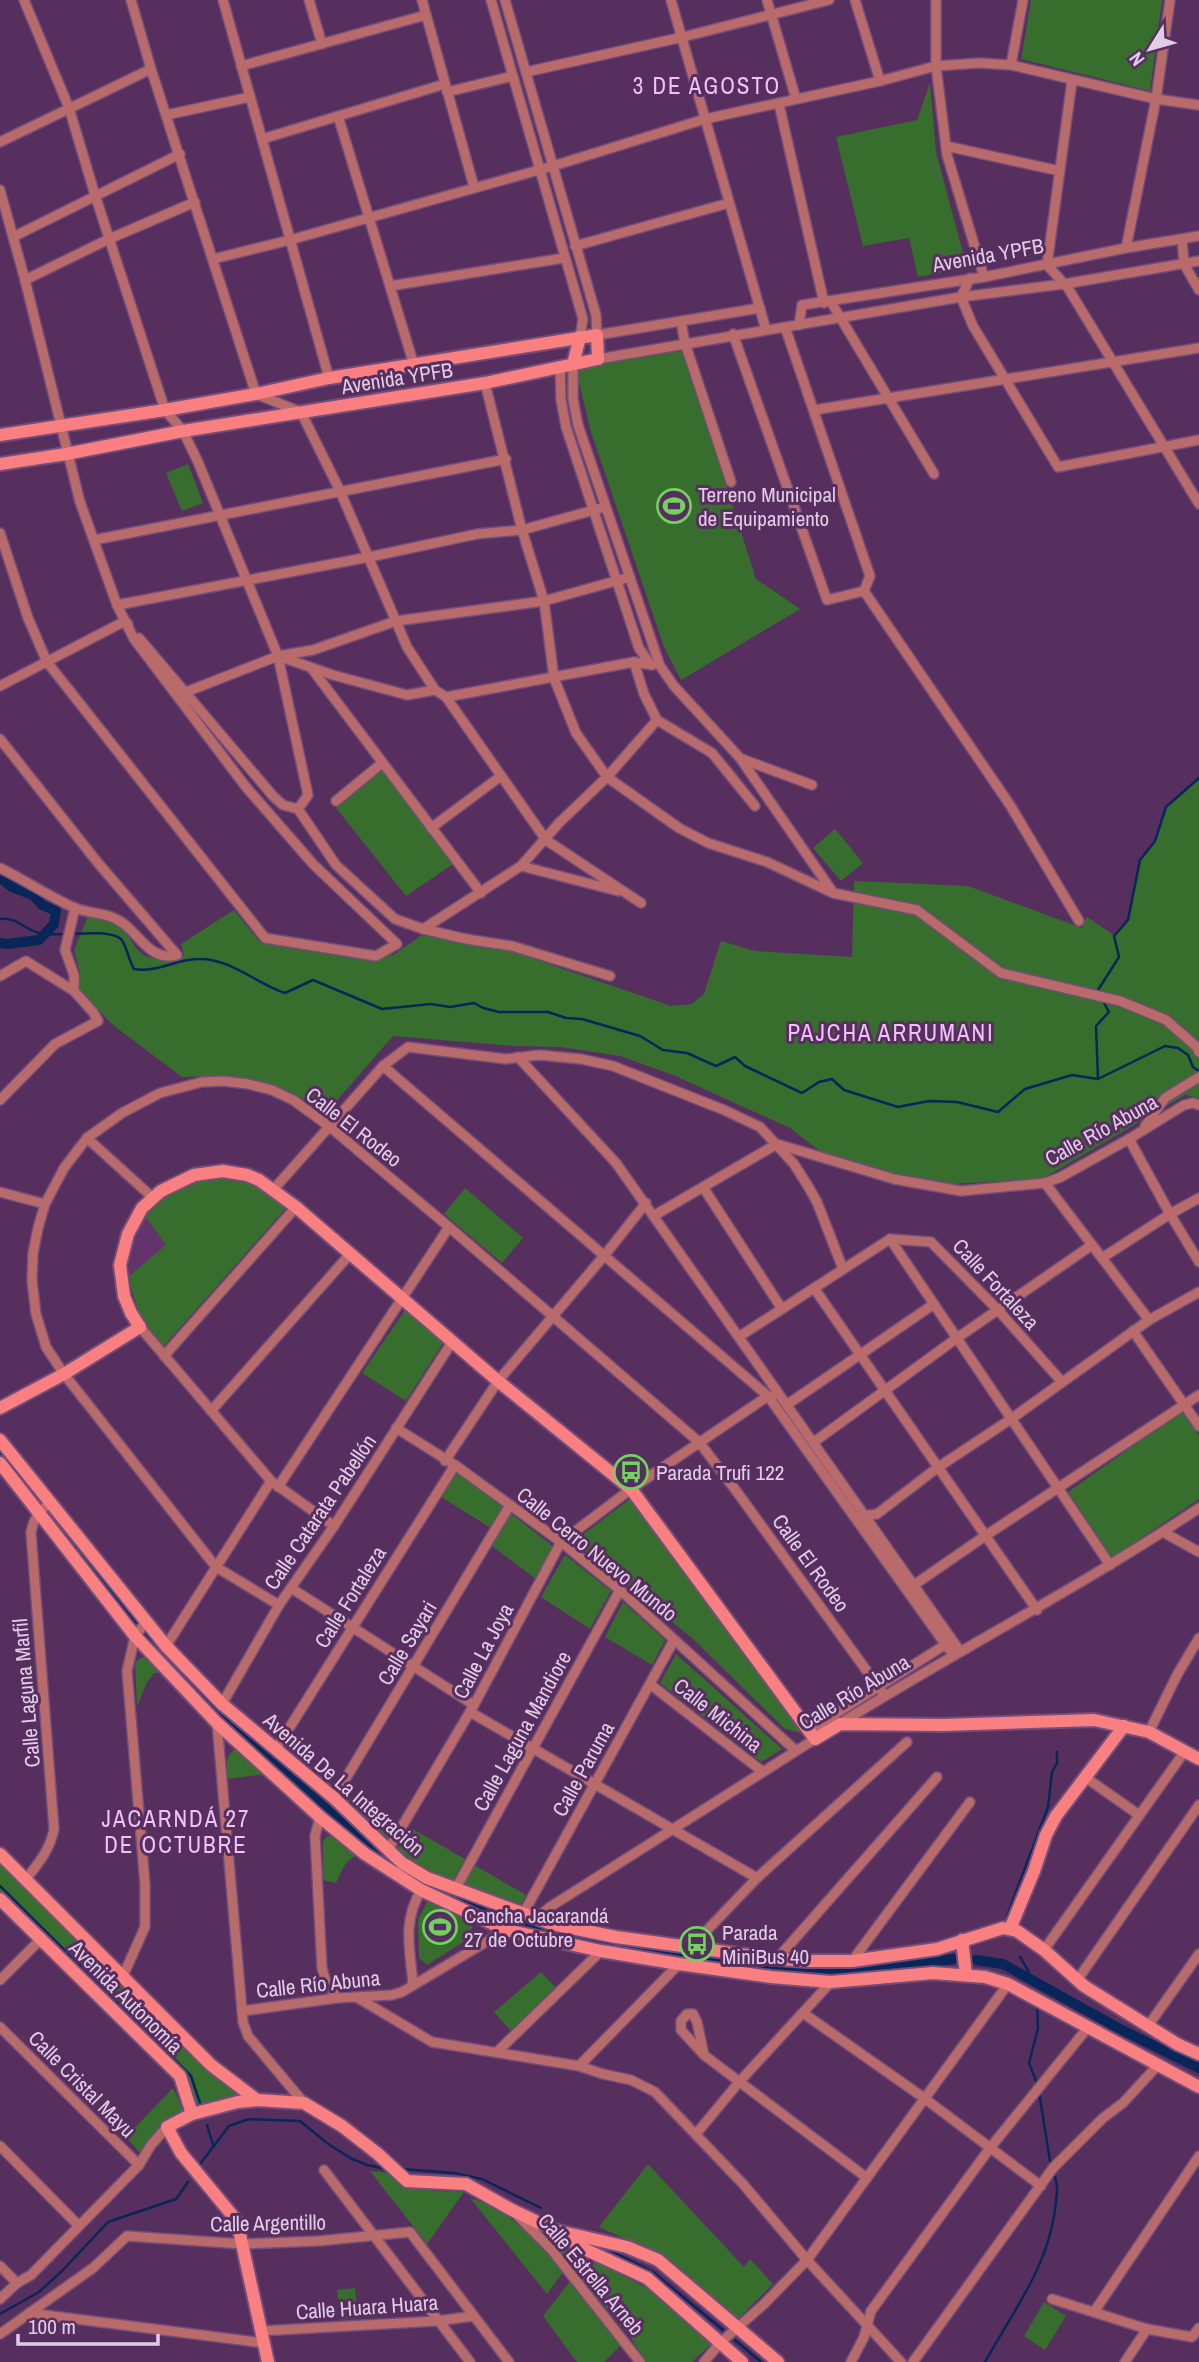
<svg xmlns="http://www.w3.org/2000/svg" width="1199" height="2362" font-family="'Archivo Narrow',sans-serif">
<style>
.built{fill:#62346b}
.green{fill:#376e2d}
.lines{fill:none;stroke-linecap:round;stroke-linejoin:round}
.stream{stroke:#082658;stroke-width:2.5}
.canal{stroke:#082658;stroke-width:10}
.street-casing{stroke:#734e7a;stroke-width:12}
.secondary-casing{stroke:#734e7a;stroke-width:16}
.street{stroke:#b96b6b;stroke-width:9}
.secondary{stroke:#fa7f81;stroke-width:12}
.labels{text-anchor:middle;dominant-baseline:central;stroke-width:6;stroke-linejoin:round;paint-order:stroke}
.street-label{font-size:21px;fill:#e3cce8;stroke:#572f5f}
.poi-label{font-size:21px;fill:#e3cce8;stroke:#572f5f;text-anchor:start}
.neighbourhood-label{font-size:23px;letter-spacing:2px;fill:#f1c1fa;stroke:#572f5f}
</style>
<rect width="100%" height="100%" fill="#572f5f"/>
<path class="built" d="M144,1215L167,1245L128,1277L130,1254Z"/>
<g class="green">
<path d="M1031,0H1162L1150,91L1021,59Z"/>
<path d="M930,83L936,152L967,268L918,277L909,238L863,246L836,137L917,120Z"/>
<path d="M683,351L756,579L800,609L681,680L664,647L591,432L575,366Z"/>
<path d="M188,464L203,503L182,511L166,473Z"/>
<path d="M383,768L453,864L406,896L336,808Z"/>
<path d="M1199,778V1098L1185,1095L1042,1179L952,1184L889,1172L822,1153L790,1128L673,1075L620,1056L560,1047L513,1046L393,1036L325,1114L291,1092L247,1078L213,1076L182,1077L113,1025L77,988L80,973L74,950L88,916C102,918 114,920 124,931C130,937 134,947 141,953C153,962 171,960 184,955L181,944L234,910L259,941L377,956L393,955L422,935L514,952L671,1006L692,1004L704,994L721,941L755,951L852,957L854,881L968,886L1082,928L1087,917L1115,936L1128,920L1140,860L1155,841L1166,807Z"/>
<path d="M835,829L863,863L841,881L813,848Z"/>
<path d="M221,1177C251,1182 262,1189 286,1208L163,1347L140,1317L128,1277L166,1245L144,1215L151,1205L194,1180Z"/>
<path d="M465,1188L523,1238L502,1263L444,1214Z"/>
<path d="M405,1310L443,1343L406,1401L362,1373Z"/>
<path d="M1182,1411L1199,1435V1499L1112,1558L1068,1492Z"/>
<path d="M456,1472L503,1507L491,1528L441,1497Z"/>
<path d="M630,1499L802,1733L785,1729L692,1638L573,1542Z"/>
<path d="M510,1513L553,1546L536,1579L492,1546Z"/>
<path d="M565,1555L611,1591L590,1629L541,1597Z"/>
<path d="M623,1602L665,1640L652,1665L605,1637Z"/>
<path d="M676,1654L782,1749L761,1762L660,1683Z"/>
<path d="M146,1655L159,1672L153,1674L146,1684L137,1707L135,1662Z"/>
<path d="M234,1750H241L266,1774L227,1779C227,1768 224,1757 234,1750Z"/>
<path d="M345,1793L395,1827L388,1840L342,1798Z"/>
<path d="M411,1828L465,1859L452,1883L421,1867L397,1849Z"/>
<path d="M328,1836L336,1838L359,1855C345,1858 342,1871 336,1883L323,1880V1841Z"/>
<path d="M0,1862L206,2067L242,2097L212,2104H197L189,2079L0,1891Z"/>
<path d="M474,1865L526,1895L519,1908L463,1887Z"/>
<path d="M428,1901L474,1922L468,1939L427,1965L419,1958L418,1919Z"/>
<path d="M541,1972L555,1987L511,2031L494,2012Z"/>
<path d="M173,2088L184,2112L163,2123L140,2153L126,2137Z"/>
<path d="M648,2164L744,2267L750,2259L773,2284L737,2320L665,2257L599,2227Z"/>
<path d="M370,2171L391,2173C407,2194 440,2190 464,2192L427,2244Z"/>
<path d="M470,2198L496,2207L531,2235L563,2272L547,2294Z"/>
<path d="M536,2227L563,2245L645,2287L711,2344L692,2362H646L629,2335Z"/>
<path d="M571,2280L621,2345L604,2362H577L543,2316Z"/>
<path d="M355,2288L358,2318L340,2320L337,2290Z"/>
<path d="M1044,2302L1066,2316L1045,2350L1024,2336Z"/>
</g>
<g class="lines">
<g class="stream">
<path d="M0,919C18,917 24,930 40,933C59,938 106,927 121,939C126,944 129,961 134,969C157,973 176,959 199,959C230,958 257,984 285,993L313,980L382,1009L431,1004L450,1007L474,1003L483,1008L499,1012H548L566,1018L582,1019L640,1036L663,1050L687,1053L716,1066L735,1057L745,1066L802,1093L819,1082L832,1079L844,1090L898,1107L929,1101L957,1102L998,1112L1025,1089L1072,1075L1098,1079L1165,1046L1178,1048L1188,1055L1193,1067L1199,1071"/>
<path d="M1099,992L1098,990L1119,957L1114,936L1128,920L1140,860L1155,841L1166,807L1199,778"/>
<path d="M1098,1079L1096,1026L1109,1012L1103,1001"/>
<path d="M0,1886L191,2076L200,2103"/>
<path d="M1007,1916L1048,1807L1052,1772L1057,1763V1752"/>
<path d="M1020,1957L1029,1972"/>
<path d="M1037,2004L1038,2029L1029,2063L1038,2086"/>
<path d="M1039,2092L1050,2161"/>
<path d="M207,2125L213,2145"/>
<path d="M200,2164L229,2126L249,2119L300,2121L327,2143L350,2158L367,2165L387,2169"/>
<path d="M402,2169L454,2173L482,2179L541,2208"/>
<path d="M603,2247L653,2272L723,2330"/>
<path d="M0,2314L39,2292L62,2271L108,2222L176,2199L188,2182"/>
<path d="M735,2340L761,2362"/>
<path d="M985,2362C1013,2311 1047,2269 1055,2210C1056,2198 1059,2188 1055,2177"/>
</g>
<g class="canal">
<path d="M0,878L12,887L33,895L42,905L56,911L54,924L39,940L7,944L0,943"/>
<path d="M0,1453L12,1469"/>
<path d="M52,1520L147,1640L233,1727L259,1748L379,1857"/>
<path d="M453,1899L539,1930L575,1940L763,1967L822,1971L871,1970L953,1959"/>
<path d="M976,1960L1003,1964L1122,2030L1199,2068"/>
</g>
<g class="street-casing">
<g id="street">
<path d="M24,0L69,108L95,195L165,410L183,431L198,462L278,656L308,795L298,809L283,805L273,796L139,638"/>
<path d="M131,0L151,69L256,394L301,412L340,491L407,647L435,690L407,695L333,675L278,656"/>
<path d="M223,0L329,378"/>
<path d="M309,0L322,44"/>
<path d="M422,0L474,187"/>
<path d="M491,0L583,319L580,337"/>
<path d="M505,0L596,315L597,335L760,308"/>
<path d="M671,0L766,330"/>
<path d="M767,0L796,99"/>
<path d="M855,0L880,81"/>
<path d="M936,0V66L947,155L984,277"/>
<path d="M1011,65L1023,0"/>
<path d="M241,66L426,15"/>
<path d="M526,72L683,37L829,0"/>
<path d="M1072,81L1047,265L1068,288L1199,504"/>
<path d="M447,92L513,76"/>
<path d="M779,104L824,303"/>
<path d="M166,115L250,97"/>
<path d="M338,116L414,365"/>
<path d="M262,139L445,84"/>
<path d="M0,142L151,69"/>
<path d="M946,146L1060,171"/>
<path d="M0,190L25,280L80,502L117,605L134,639L246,787L313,864L397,944L376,956L265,938L47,662L28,618L0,533"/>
<path d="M13,237L180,154"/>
<path d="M1182,239L1184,264L1199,290"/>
<path d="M575,246L729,203"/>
<path d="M1126,248L1156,99L1170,0"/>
<path d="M213,259L290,240L553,166L705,119L880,81L936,66L979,63L1011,65L1156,99L1199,105"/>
<path d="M970,278L961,297L973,326L1058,467L1199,440"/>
<path d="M25,280L109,239L195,202"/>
<path d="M390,286L564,258"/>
<path d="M831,302L934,474"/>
<path d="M681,322L685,343L731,482"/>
<path d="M799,325L802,305L984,277L1126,248L1199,236"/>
<path d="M785,327L870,576L864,591L1010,805L1079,921"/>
<path d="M733,334L827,600L864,591"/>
<path d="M598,359L961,297L1064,284L1199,261"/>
<path d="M573,364V399L578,425L660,666L674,686L740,758L832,891"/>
<path d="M560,366L561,400L566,427L639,648L650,664"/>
<path d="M485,383L522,530L544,601L554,678L576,733L607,777L679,828L708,843L767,862L833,893L917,910L1001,973L1120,1001L1166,1020L1197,1047L1199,1052"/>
<path d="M814,410L1199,348"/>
<path d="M94,540L506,459"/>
<path d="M117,605L369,557L477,534L522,530L605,507"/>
<path d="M634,662L644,694L657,720L712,753L755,806"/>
<path d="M312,669L481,893"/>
<path d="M0,686L125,621L128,624"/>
<path d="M435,690L446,697L546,840L641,903"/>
<path d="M186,692L278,656L313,650L396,621L544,601L630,577"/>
<path d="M446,697L634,662L652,665"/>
<path d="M0,739L98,863L177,955C152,962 141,937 124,924C108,911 90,915 73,907C48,896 25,880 0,868"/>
<path d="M742,759L812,785"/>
<path d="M336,801L382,763"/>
<path d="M298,809L336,865L395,919L423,929L466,939L512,946L610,976"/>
<path d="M431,828L501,776"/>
<path d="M521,866L618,891"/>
<path d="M423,929L521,866L559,823L607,777L657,720"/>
<path d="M0,976L26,961L74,991"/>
<path d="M518,1057L616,1163L960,1651"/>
<path d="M383,1066L768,1396L953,1655"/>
<path d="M0,1100L55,1044L98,1021L93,1012L74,991V975L65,950L75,908"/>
<path d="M1145,1126L1165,1098L1199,1077"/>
<path d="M87,1138L152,1197"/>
<path d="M1129,1139L1170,1214L1199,1262"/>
<path d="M1045,1183L1149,1320"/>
<path d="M703,1187L782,1309"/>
<path d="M273,1190L383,1066L408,1047L506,1059L539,1055L581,1059L613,1066L724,1110L760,1127L794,1164L808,1186L817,1202L843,1269"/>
<path d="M0,1192L45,1204"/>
<path d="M655,1215L777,1144L894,1179L961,1191L1045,1183L1061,1177L1129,1139L1184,1105L1193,1103L1199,1105"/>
<path d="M890,1239L1110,1565"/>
<path d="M890,1239L931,1242L998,1310L1062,1382"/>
<path d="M1102,1258L1170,1214L1199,1198"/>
<path d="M814,1288L1037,1610"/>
<path d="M140,1327L271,1481L334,1526"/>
<path d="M1133,1331L1199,1426"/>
<path d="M740,1336L890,1239"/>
<path d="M164,1356L296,1207"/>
<path d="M788,1404L934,1304"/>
<path d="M211,1411L351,1253"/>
<path d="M396,1428L455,1465L561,1542L620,1590L795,1750"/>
<path d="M814,1442L957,1338L1092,1245"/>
<path d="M445,1461L498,1381L604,1256L646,1203"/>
<path d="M278,1487L449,1227"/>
<path d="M861,1516L877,1514L937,1468L1011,1419L1149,1320L1199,1292"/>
<path d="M1163,1532L1199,1552"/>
<path d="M914,1585L985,1536L1199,1395"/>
<path d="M291,1588L474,1705"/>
<path d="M279,1605L216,1567L64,1374L46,1347L36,1314L32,1281L33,1253L38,1228L45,1204L64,1168L87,1138L122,1113L160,1093L202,1082L224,1081L248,1084L272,1090L293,1100L330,1127L449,1227L699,1442L737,1492L885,1696"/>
<path d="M166,1646L271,1481"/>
<path d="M651,1685L763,1772"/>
<path d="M222,1704L279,1605L334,1526L452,1342"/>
<path d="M470,1712L757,1878"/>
<path d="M217,1723L243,2022L248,2036L304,2103"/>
<path d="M841,1723C959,1649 1083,1586 1199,1508"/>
<path d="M810,1730L948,1643"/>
<path d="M1149,1732L1177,1675L1199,1638"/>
<path d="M276,1749L455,1465"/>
<path d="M1085,1777L1139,1815"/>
<path d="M334,1798L510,1505"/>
<path d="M320,1817L315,1836L322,1968L325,1979L337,1998"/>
<path d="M388,1850L474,1705L561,1542L631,1489L768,1396H772"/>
<path d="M26,1879C38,1864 50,1850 54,1829L31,1533C33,1519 39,1512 49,1503"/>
<path d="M455,1890L620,1590"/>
<path d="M523,1914L674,1640"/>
<path d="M536,1919L550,1907L815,1739"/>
<path d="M690,1948L757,1878L907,1742"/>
<path d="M1044,1950L1185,1751"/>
<path d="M777,1959L937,1777"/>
<path d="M852,1961L970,1802"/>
<path d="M123,1976L145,1927V1884L127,1671L135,1636L146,1622"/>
<path d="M1078,1979L1199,1805"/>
<path d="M0,1980L41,1939"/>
<path d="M413,1984C410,1948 402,1923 421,1890"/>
<path d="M358,1998L432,2042L579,2066L603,2074L631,2080L655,2092L743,2184L807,2260L901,2362"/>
<path d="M242,2011L337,1998L392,1995L402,1992L506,1930"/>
<path d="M803,2013L924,2098L1041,2186"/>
<path d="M1148,2026L1199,1954"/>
<path d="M0,2027L139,2165"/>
<path d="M497,2052L601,1951"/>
<path d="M704,2055L697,2022L693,2014H687L681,2021V2030L704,2055L867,2178"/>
<path d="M579,2066L679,1964"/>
<path d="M696,2134L740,2081L831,1982"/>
<path d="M0,2146L79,2226"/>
<path d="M324,2170L470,2362"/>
<path d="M518,2216L551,2249L640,2362"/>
<path d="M0,2266L17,2283"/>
<path d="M0,2299L17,2283L31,2275L139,2165L151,2145L167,2127"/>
<path d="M1052,2299L1147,2329L1192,2337L1199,2328"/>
<path d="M1094,2312L1199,2156"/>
<path d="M29,2313L264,2343"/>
<path d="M261,2331L437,2321L474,2316"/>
<path d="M0,2334L93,2268L127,2236L243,2244L318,2241L410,2232L509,2362"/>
<path d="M704,2362L720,2343L763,2305L807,2260L1008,1984"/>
<path d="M851,2362L864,2337L871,2311L990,2148L1089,2026"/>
<path d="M913,2362L1053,2168L1103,2118L1123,2103L1157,2066"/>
<path d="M1125,2362L1147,2329"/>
</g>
</g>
<g class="secondary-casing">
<g id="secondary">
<path d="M573,364L580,337"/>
<path d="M0,435L165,410L256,394L329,378L597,335L598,359L485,383L183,431L66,454L0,464"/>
<path d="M0,1408L64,1374L140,1327L131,1313L124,1296L120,1265L128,1234L142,1208L161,1191L194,1175L223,1171L247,1175L259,1180L296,1207L498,1381L631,1489L815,1739L840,1724L943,1725L1094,1720L1149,1732L1199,1759"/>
<path d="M0,1440L166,1646L222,1704L334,1798L402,1863L427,1878L552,1924L616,1937L777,1959L808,1961H852L937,1949L1003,1928L1017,1931L1044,1950L1084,1986L1177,2044L1199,2054"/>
<path d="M0,1463L135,1636L217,1723L320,1817L365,1854L421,1890L506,1930L601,1951L679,1964L771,1977L831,1982L933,1973L985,1977L1008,1984L1199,2087"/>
<path d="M0,1854L211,2065L257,2100"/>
<path d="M0,1899L180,2076L192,2114"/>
<path d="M1010,1929L1034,1871L1046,1835L1056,1816L1124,1726"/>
<path d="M962,1940L966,1975"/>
<path d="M563,2236L582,2248L647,2278L742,2362"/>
<path d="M268,2362L237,2221L181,2153L167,2127L192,2114L238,2102L257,2100L304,2103L342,2126L378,2154L407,2181L466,2184L512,2210L554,2230L627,2247L658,2260L778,2362"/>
</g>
</g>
<use href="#street" class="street"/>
<use href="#secondary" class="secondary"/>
</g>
<defs>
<g id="stadium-ring" transform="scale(1.75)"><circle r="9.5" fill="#572f5f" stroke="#71d35e" stroke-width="1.5"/><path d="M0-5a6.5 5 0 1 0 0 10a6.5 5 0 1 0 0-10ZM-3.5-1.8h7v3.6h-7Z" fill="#71d35e"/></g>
<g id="bus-ring" transform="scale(1.75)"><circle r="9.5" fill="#572f5f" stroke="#71d35e" stroke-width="1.5"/><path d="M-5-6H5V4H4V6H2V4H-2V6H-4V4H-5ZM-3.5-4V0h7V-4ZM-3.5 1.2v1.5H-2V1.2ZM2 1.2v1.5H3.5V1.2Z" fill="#71d35e"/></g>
</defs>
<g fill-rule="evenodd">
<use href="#stadium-ring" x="674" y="506"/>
<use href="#bus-ring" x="631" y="1472"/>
<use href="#stadium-ring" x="440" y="1927"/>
<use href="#bus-ring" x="697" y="1944"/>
</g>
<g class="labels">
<g class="street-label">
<text transform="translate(988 255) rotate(-10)">Avenida YPFB</text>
<text transform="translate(397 378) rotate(-9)">Avenida YPFB</text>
<text transform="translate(354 1127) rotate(38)">Calle El Rodeo</text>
<text transform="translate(1101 1130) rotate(-29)">Calle Río Abuna</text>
<text transform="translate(996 1284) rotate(47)">Calle Fortaleza</text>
<text transform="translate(320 1512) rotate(-56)">Calle Catarata Pabellón</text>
<text transform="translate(597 1554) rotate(39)">Calle Cerro Nuevo Mundo</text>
<text transform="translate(811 1563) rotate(54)">Calle El Rodeo</text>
<text transform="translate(350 1597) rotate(-58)">Calle Fortaleza</text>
<text transform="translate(407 1643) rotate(-59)">Calle Sayari</text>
<text transform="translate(483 1651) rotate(-62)">Calle La Joya</text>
<text transform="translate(854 1692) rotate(-31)">Calle Río Abuna</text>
<text transform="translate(26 1693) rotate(-95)">Calle Laguna Marfil</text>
<text transform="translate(718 1715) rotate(38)">Calle Michina</text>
<text transform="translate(522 1731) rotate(-61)">Calle Laguna Mandiore</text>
<text transform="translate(583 1769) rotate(-61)">Calle Paruma</text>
<text transform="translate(344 1784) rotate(41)">Avenida De La Integración</text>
<text transform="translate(318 1984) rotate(-6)">Calle Río Abuna</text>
<text transform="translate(126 1997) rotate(45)">Avenida Autonomía</text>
<text transform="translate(82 2084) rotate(45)">Calle Cristal Mayu</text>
<text transform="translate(268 2223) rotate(-1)">Calle Argentillo</text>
<text transform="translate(591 2274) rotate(50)">Calle Estrella Arneb</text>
<text transform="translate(367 2307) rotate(-4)">Calle Huara Huara</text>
</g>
<g class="poi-label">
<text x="698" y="494">Terreno Municipal<tspan x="698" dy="24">de Equipamiento</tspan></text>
<text x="656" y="1472">Parada Trufi 122</text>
<text x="464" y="1915">Cancha Jacarandá<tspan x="464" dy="24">27 de Octubre</tspan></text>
<text x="722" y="1932">Parada<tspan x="722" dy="24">MiniBus 40</tspan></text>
</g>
<g class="neighbourhood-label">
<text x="707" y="85">3 DE AGOSTO</text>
<text x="891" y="1032">PAJCHA ARRUMANI</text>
<text x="176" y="1818">JACARNDÁ 27<tspan x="176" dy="26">DE OCTUBRE</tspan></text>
</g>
</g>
<g transform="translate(1150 49) rotate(233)" stroke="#572f5f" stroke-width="5" paint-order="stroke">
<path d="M0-5L12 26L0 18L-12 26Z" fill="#e3cce8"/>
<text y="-10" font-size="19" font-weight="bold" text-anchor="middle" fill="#e3cce8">N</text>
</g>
<path d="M18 2334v10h140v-10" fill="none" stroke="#e3cce8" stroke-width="3.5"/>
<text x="28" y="2334" font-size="21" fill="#e3cce8" stroke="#572f5f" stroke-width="5" paint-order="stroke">100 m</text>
</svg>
